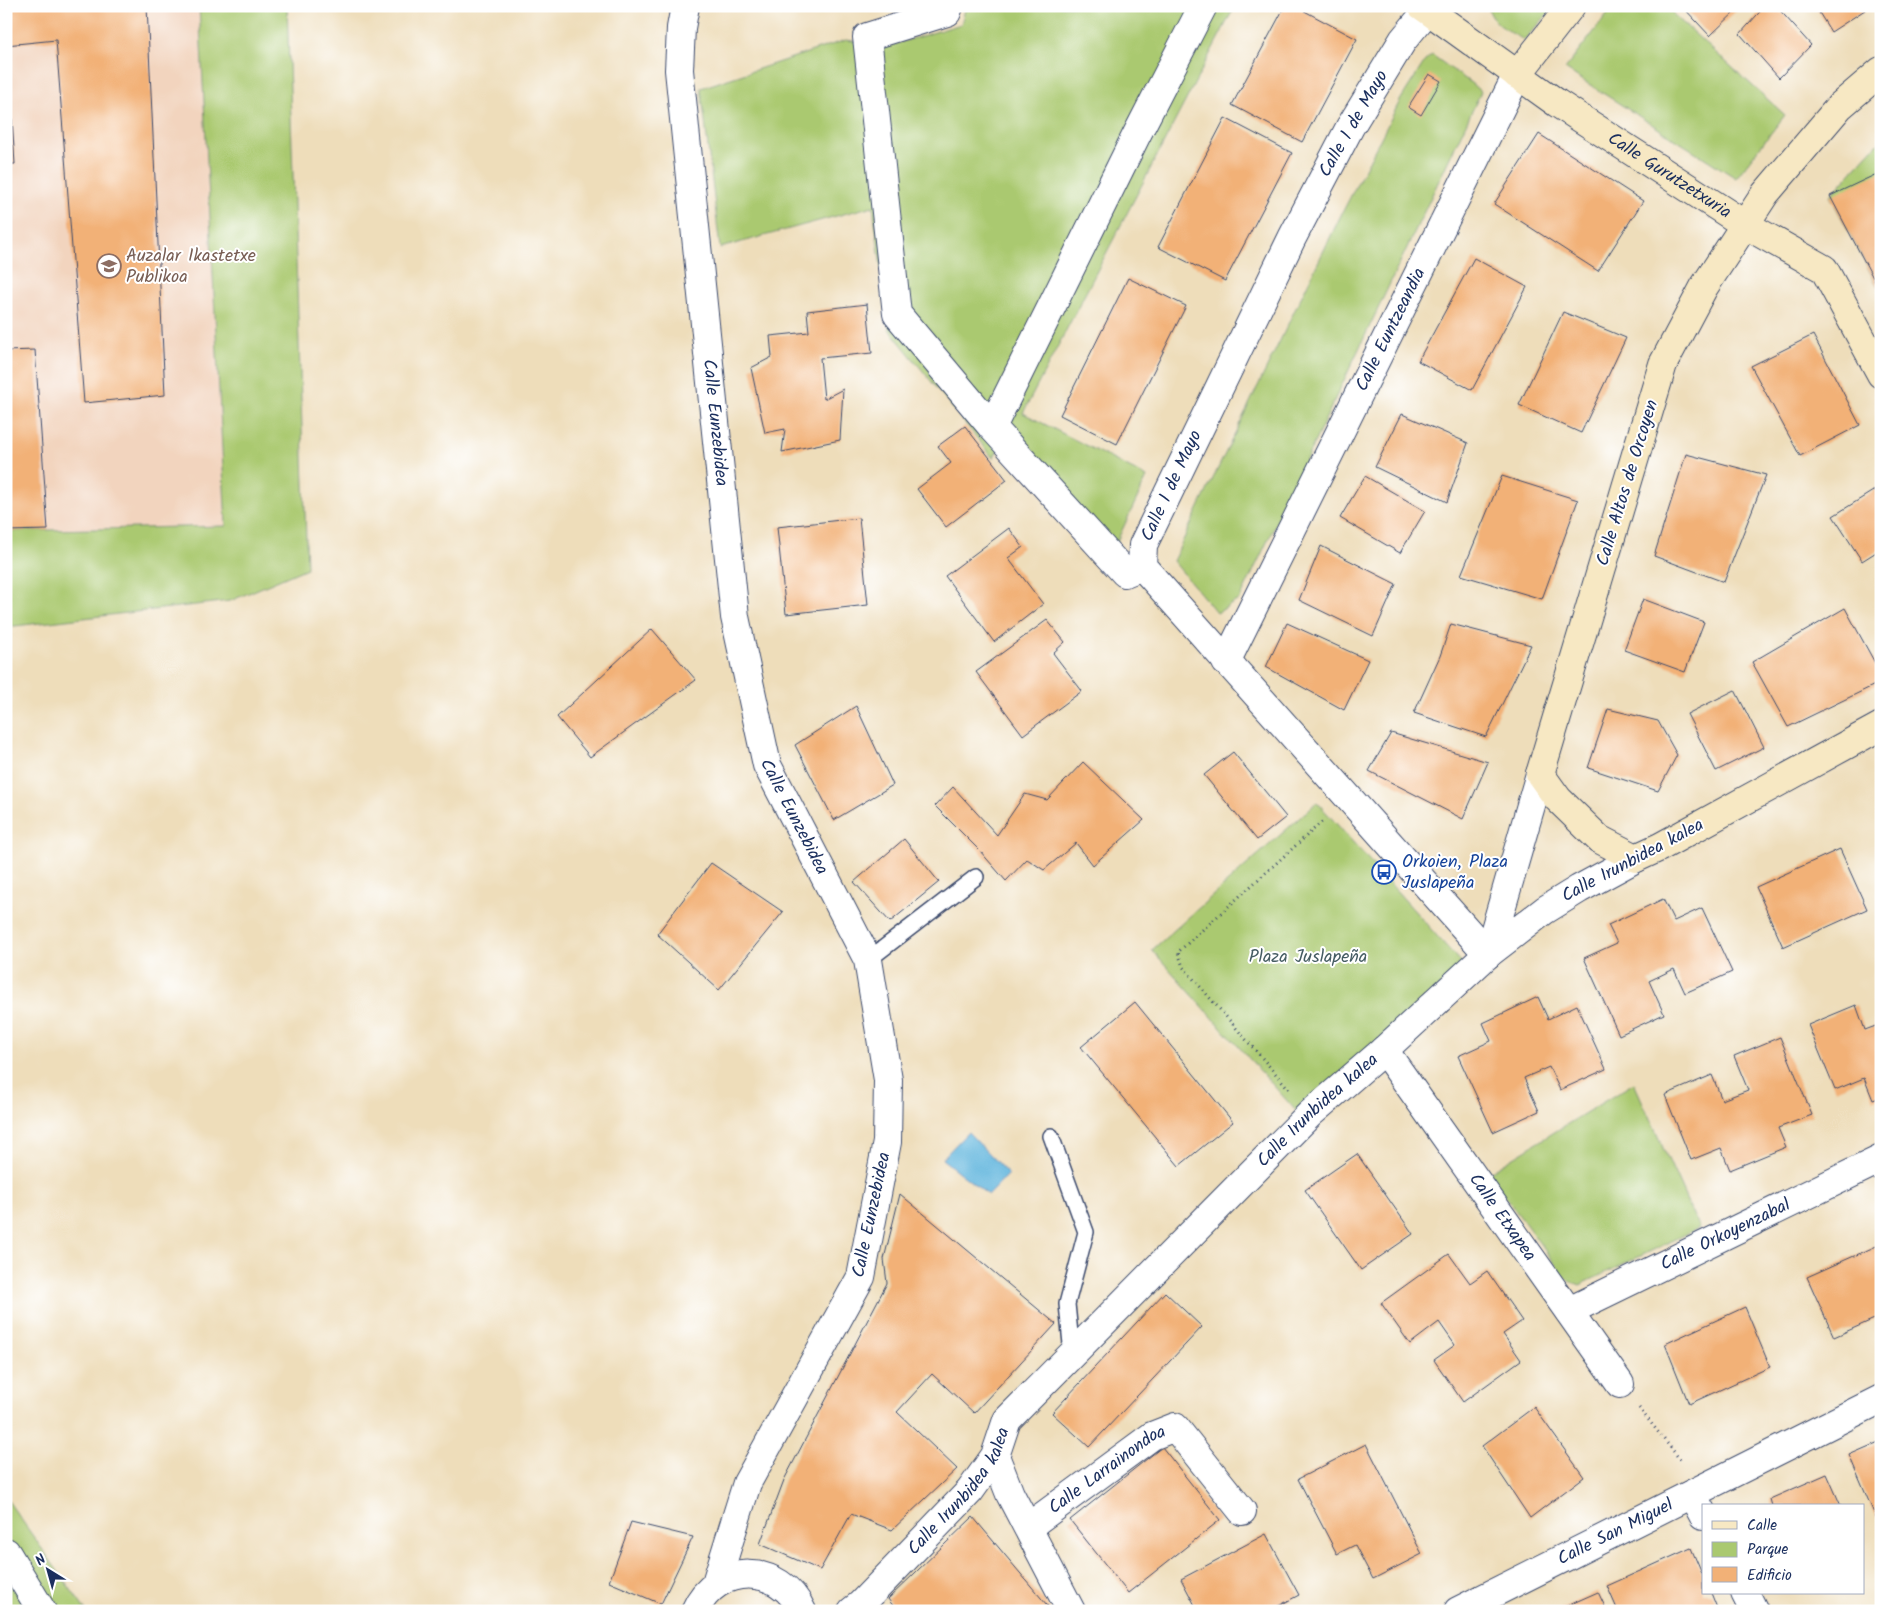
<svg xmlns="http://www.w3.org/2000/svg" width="1887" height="1617" font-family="Kalam,sans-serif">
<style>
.built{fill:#f2d4be}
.green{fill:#aac970;stroke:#627c67}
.water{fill:#61b5dd;stroke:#3e729e}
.building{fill:#f2b177}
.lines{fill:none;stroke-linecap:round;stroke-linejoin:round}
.lane-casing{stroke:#3b496c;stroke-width:18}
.street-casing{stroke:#3b496c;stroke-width:30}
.secondary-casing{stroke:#3b496c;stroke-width:30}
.path{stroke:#3b496c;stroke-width:3;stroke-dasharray:1 4;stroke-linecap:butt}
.lane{stroke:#fff;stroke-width:15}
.street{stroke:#fff;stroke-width:28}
.secondary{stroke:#f7e8c3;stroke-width:28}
.labels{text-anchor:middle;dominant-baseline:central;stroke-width:4;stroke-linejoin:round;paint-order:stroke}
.street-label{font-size:18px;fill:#1b2f5e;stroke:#fff}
.education-label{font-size:18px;fill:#785e54;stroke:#fff;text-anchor:start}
.transit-label{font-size:18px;fill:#164399;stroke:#fff;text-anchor:start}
.park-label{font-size:18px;fill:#465d63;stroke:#fff}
</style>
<rect width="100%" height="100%" fill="#fff"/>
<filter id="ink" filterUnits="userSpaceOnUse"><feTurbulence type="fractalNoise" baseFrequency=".02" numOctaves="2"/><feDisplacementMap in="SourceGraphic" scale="10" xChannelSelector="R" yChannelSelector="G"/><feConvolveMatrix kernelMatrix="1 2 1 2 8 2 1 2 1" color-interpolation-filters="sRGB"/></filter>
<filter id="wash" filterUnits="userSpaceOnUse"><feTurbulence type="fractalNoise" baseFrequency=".0096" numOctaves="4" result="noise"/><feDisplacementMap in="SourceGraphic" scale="20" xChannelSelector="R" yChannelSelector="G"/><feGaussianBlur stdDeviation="1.12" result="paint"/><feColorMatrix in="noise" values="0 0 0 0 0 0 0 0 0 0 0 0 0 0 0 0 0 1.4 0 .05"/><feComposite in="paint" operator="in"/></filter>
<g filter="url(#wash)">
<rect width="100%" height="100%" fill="#eeddba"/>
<path class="built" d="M6,6H199L226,527L6,531Z"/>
<g class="green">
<path d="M199,6H287L307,568L230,601L6,627V531L226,526Z"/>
<path d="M966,6H1235L1023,413L1147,477L1110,556L1008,434L993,458L889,329L873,206L720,248L701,88L846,40L889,46L961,24Z"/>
<path d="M1488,6H1555L1524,40C1510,32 1491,24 1488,6Z"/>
<path d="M1614,6H1664L1785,115L1736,178L1565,69Z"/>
<path d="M1432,55L1471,83L1481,92L1240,599L1217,613L1173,561L1342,213L1401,99L1425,61Z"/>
<path d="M1881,140V293L1830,196Z"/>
<path d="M1317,802L1463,965L1298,1113L1152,950Z"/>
<path d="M1634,1083L1699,1228L1580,1285L1566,1279L1488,1173Z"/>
<path d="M6,1498L86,1611H6Z"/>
</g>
<path class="water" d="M968,1132L1008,1174L988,1195L942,1159Z"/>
<g id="blocks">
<g class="building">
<path d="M6,6H147L165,395L84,403L56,40L6,45Z"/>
<path d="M1285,6H1295L1357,39L1302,142L1232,105Z"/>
<path d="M1682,6H1741L1710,36Z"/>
<path d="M1765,6H1776L1811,45L1779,78L1740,34Z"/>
<path d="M1815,6H1871L1831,32Z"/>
<path d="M6,56H8L15,164H6Z"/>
<path d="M1429,74L1441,81L1421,115L1408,107Z"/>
<path d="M1225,118L1292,153L1225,281L1158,247Z"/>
<path d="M1539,134L1643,201L1598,271L1494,204Z"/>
<path d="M1881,172V293L1830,196Z"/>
<path d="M1474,258L1527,287L1472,390L1418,361Z"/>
<path d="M1128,278L1186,306L1117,444L1060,415Z"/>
<path d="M867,304L872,353L820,358L824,399L843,389L840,440L782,452L785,429L765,433L751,368L772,357L770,336L809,332L807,311Z"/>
<path d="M1563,312L1626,338L1581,433L1519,405Z"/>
<path d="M1813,335L1860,425L1800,456L1751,366Z"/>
<path d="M35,350L48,530L6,531V351Z"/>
<path d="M1402,414L1468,443L1447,502L1375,467Z"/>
<path d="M965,426L1007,480L946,527L917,489L951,463L938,446Z"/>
<path d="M1686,454L1766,475L1724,582L1654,556Z"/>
<path d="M1365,476L1425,511L1400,553L1340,518Z"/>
<path d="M1502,476L1578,500L1542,599L1461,575Z"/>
<path d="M1881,486V549L1862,561L1833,516Z"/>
<path d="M859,518L868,605L786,614L777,527Z"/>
<path d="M1009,528L1023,547L1008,558L1043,604L994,642L945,576Z"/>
<path d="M1321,546L1396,584L1373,636L1299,600Z"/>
<path d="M1643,599L1704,622L1685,672L1624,650Z"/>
<path d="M1845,608L1881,674V682L1788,727L1752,662Z"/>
<path d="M1047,620L1065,642L1053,653L1082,691L1023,735L976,672Z"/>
<path d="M1287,623L1368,660L1344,710L1266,667Z"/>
<path d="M1451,624L1531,645L1486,737L1414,713L1440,656Z"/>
<path d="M652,629L696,680L590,757L557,717Z"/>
<path d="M1735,690L1764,747L1716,771L1687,714Z"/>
<path d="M856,706L893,785L834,820L795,745Z"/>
<path d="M1608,709L1658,721L1677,755L1658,791L1588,768Z"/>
<path d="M1391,733L1488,762L1463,819L1369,771Z"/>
<path d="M1233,752L1286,817L1257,840L1204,775Z"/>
<path d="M1083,762L1144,820L1093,865L1076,843L1044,870L1027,859L1006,881L980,851L935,806L953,787L997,835L1025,794L1047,800Z"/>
<path d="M904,839L939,882L890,922L854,882Z"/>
<path d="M1840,849L1867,909L1783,947L1756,887Z"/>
<path d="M711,863L783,912L719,990L657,934Z"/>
<path d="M1663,899L1674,921L1702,908L1732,972L1685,993L1674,969L1649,981L1664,1014L1619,1035L1584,958L1617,943L1608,925Z"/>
<path d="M1538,997L1548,1019L1577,1005L1606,1069L1560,1090L1549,1067L1524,1078L1539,1111L1493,1132L1458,1056L1491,1041L1483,1023Z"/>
<path d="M1135,1002L1233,1122L1179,1166L1081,1047Z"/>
<path d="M1856,1005L1865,1030L1881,1024V1097L1873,1100L1864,1078L1835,1090L1808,1025Z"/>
<path d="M1780,1037L1812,1115L1778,1128L1786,1147L1730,1170L1721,1148L1691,1160L1665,1095L1712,1075L1722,1100L1748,1090L1734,1056Z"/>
<path d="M1357,1154L1413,1234L1361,1270L1305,1190Z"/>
<path d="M900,1194L1056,1324L974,1413L932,1374L897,1412L957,1469L892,1530L851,1514L820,1570L760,1544L784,1480L887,1283L884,1259Z"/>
<path d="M1881,1244V1316L1834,1337L1807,1277Z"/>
<path d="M1449,1254L1470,1283L1487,1271L1522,1321L1503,1334L1521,1360L1463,1402L1434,1360L1455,1345L1439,1322L1410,1344L1381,1303Z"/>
<path d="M1165,1292L1202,1327L1089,1447L1052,1413Z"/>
<path d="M1745,1307L1770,1367L1689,1404L1665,1344Z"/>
<path d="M1534,1407L1584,1477L1530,1518L1482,1446Z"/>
<path d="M1881,1441V1516L1876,1518L1849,1455Z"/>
<path d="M1366,1444L1422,1554L1373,1579L1355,1545L1337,1554L1298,1479Z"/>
<path d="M1162,1447L1220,1520L1128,1593L1070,1520Z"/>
<path d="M1827,1474L1841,1506H1772L1770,1499Z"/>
<path d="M973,1517L1052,1611H897L888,1599Z"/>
<path d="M631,1522L693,1537L661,1604L609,1582Z"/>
<path d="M1266,1534L1299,1595L1269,1611H1198L1181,1579Z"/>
<path d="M1691,1548L1703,1576V1593H1711L1717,1608L1711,1611H1618L1607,1586Z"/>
<path d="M1598,1592L1607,1611H1555Z"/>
</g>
</g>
</g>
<g filter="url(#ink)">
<use href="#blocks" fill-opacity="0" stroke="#3b496c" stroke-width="1"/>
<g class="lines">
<g class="lane-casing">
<g id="lane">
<path d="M868,960L976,877"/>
<path d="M1051,1136L1086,1232L1067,1304L1072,1354"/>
</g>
</g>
<g class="street-casing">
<g id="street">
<path id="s1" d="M685,6L681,28L679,70L735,617L767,765L868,960L888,1080L887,1142L861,1277L747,1483L716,1583"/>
<path d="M949,6L947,12L867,37L897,314L992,427L1125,573L1142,566"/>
<path d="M1431,6L1403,40L1350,127L1292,238L1143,545L1142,566L1488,954"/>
<path d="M992,427L1136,136L1203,6"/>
<path id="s2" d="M1226,662L1517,75"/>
<path d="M1488,954L1540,774"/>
<path id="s3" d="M1384,1050L1620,1384"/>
<path id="s4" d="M1569,1311L1881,1159"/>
<path d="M995,1456L1010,1494L1071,1611"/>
<path d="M1692,1494L1703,1515"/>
<path id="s5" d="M1028,1527L1152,1436L1175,1427L1242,1511"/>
<path d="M6,1552L42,1611"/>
<path d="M1745,1593L1754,1611"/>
<path d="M695,1611C716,1562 781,1563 802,1611"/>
<path id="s6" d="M852,1611L861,1604L970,1491L995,1456L1007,1420L1310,1114L1384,1050L1488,954L1545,910L1579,889L1636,858"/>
<path id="s7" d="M1458,1611L1881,1399"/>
</g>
</g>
<g class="secondary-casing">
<g id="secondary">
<path id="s8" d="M1422,6L1557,103L1744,224L1824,269L1881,374"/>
<path d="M1881,71L1840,106L1765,194L1704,287L1663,364L1540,774L1558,799L1599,839L1636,858L1660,847L1881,726"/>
<path d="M1517,75L1571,6"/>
</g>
</g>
<g class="path">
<path d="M1289,1089L1183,967L1178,952L1324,820"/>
<path d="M1639,1408L1682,1462"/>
</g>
<use href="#lane" class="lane"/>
<use href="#street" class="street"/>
<use href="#secondary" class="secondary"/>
</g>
</g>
<defs>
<g id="school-ring" transform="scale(1.25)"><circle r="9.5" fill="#fff" stroke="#8d6e63" stroke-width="1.5"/><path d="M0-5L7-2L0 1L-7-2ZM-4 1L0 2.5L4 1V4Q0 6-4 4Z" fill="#8d6e63"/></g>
<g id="bus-ring" transform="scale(1.25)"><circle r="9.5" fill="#fff" stroke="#1a4fb4" stroke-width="1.5"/><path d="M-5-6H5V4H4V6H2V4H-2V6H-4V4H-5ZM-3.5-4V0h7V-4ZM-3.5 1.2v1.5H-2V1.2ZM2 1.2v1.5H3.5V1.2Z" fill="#1a4fb4"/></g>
</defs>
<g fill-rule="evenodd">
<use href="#school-ring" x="109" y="266"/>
<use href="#bus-ring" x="1384" y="872"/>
</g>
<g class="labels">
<g class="street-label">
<text transform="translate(1354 124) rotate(-60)">Calle 1 de Mayo</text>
<text stroke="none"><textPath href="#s8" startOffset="300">Calle Gurutzetxuria</textPath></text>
<text stroke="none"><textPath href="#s2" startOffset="371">Calle Euntzeandia</textPath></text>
<text stroke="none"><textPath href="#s1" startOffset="419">Calle Eunzebidea</textPath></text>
<text transform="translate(1628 483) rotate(-73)">Calle Altos de Orcoyen</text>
<text transform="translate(1172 486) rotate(-65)">Calle 1 de Mayo</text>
<text stroke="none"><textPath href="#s1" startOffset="824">Calle Eunzebidea</textPath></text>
<text transform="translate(1633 861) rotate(-28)">Calle Irunbidea kalea</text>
<text stroke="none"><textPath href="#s6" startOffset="688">Calle Irunbidea kalea</textPath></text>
<text transform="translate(872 1215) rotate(-78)">Calle Eunzebidea</text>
<text stroke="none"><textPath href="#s3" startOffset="205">Calle Etxapea</textPath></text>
<text stroke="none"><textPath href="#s4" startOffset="174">Calle Orkoyenzabal</textPath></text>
<text stroke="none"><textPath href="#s5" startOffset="98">Calle Larrainondoa</textPath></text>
<text stroke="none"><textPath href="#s6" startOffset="162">Calle Irunbidea kalea</textPath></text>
<text stroke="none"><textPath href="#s7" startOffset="176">Calle San Miguel</textPath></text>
</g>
<g class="education-label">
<text x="126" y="256">Auzalar Ikastetxe<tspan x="126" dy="21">Publikoa</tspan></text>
</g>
<g class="transit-label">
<text x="1402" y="862">Orkoien, Plaza<tspan x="1402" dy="21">Juslapeña</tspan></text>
</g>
<g class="park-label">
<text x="1308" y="957">Plaza Juslapeña</text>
</g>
</g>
<rect width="1887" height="1617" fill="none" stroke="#fff" stroke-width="25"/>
<rect x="1702" y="1504" width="162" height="90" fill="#ffffff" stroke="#a4acbf"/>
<rect x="1712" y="1521" width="25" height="8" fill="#f7e8c3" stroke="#a4acbf"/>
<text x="1747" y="1530" font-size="15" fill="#1b2f5e">Calle</text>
<rect x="1712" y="1542" width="25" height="15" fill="#aac970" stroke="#a4acbf"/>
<text x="1747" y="1554" font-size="15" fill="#1b2f5e">Parque</text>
<rect x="1712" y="1567" width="25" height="15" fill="#f2b177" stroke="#a4acbf"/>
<text x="1747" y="1580" font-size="15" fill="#1b2f5e">Edificio</text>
<g transform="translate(48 1570) rotate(323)" stroke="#ffffff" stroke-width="4" paint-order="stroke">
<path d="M0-4L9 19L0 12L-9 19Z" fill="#1b2f5e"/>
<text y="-8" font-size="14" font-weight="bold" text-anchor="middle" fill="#1b2f5e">N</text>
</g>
</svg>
